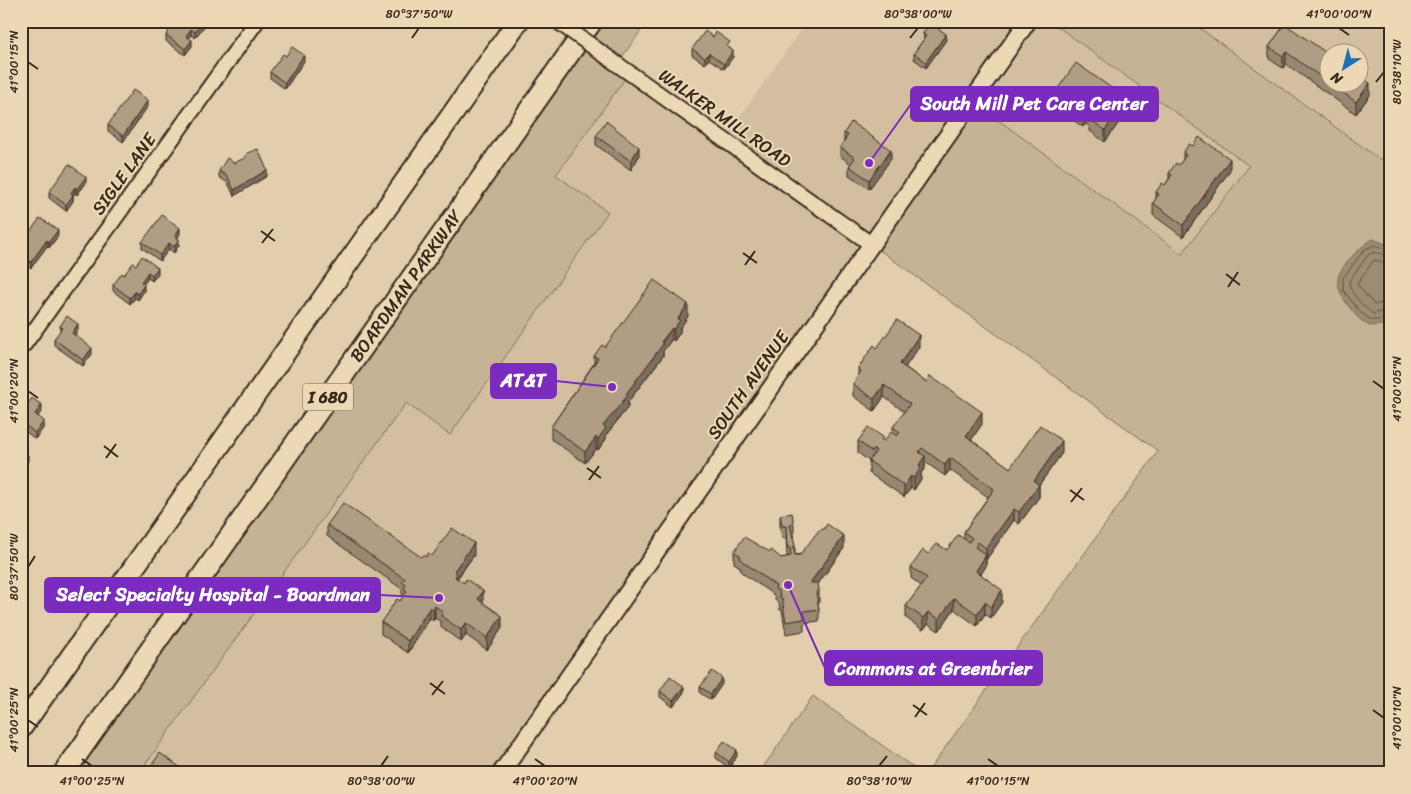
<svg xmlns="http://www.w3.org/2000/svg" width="1411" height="794" font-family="Sriracha,sans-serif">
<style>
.built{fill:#d3bfa0;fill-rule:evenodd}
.green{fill:#c6b295;stroke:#806e5a}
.water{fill:#9d8b72;stroke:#766450}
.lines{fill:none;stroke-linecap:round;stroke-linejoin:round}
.shore{stroke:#625140;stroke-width:1}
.minor-casing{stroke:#3b2a1e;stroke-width:18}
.major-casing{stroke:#3b2a1e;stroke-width:20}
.highway-casing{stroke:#3b2a1e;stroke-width:24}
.minor{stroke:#edd8b6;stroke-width:14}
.major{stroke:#edd8b6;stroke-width:16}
.highway{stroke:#edd8b6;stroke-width:20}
.minor-bridge-casing{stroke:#3b2a1e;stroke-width:18;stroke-linecap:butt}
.minor-bridge{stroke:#edd8b6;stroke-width:14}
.wall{fill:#988771;stroke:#3b2a1e}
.shaded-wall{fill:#7c6e5c;stroke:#3b2a1e}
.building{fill:#b19d83;stroke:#3b2a1e}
.ticks{fill:none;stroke:#3b2a1e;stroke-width:2}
.labels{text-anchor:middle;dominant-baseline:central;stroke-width:4;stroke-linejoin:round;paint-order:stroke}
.shield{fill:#edd8b6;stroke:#705e4c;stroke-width:1}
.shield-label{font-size:16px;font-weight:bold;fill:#3b2a1e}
.street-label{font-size:18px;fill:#3b2a1e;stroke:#edd8b6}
.leader{fill:none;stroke:#7b2cbf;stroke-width:2}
.callout-dot{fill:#7b2cbf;stroke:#edd8b6;stroke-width:2}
.callout{fill:#7b2cbf;stroke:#7b2cbf;stroke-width:2}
.callout-label{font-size:19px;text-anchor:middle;font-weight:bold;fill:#fff}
.neatline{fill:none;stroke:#3b2a1e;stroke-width:2}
.ticks-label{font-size:12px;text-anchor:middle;fill:#3b2a1e}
</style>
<rect width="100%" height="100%" fill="#e2cead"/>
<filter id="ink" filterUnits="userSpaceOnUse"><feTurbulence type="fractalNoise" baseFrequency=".02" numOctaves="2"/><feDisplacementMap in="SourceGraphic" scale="10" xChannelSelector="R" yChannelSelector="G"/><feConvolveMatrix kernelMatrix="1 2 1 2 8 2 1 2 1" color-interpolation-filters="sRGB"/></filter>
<g filter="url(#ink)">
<g class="built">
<path d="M808,21H1050L1249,166L1183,254L972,102L501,773H139L406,403L450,435L608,213L556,176L629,73L723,140Z"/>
<path d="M1190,21H1390V158L1379,159ZM1328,52H1358V82H1328Z"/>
</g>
<g class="green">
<path d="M592,21H648L617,64L629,73L556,175L608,212L450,435L406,403L139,773H64Z"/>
<path d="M1050,21H1190L1379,159L1390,158V246L1385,243L1382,325L1390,318V773H927L1158,451L871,244L972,101L1182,254L1249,166Z"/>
<path d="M813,696L921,773H759Z"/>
</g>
<path class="water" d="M1373,239L1390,246V318L1382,325C1379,325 1373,326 1370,326C1357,321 1336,293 1338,279C1339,267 1362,245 1373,239Z"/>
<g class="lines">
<g class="shore">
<path d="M1390,250L1374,245L1364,250L1343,278V290L1360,312L1371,320H1380L1390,315"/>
<path d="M1390,256L1375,252L1369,254L1349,281C1350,294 1363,306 1373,314L1390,309"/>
<path d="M1390,264L1374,260L1357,284L1374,305L1390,301"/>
</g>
<g class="minor-casing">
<g id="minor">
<path d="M617,64L871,244"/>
<path d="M21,349L257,21"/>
</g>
</g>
<g class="major-casing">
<path id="major" d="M501,773L1028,21"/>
</g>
<g class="highway-casing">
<g id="highway">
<path d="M21,728L518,21"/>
<path id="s1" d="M64,773L592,21"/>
</g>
</g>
<use href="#minor" class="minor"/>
<use href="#major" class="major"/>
<use href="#highway" class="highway"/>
<g class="minor-bridge-casing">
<path id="minor-bridge" d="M557,21L617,64"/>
</g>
<use href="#minor-bridge" class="minor-bridge"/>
</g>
<g class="wall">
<path d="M205,21V25L195,38L191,35L189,38L192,46L185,55L166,41V35Z"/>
<path d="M418,21H429L426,25Z"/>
<path d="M1285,24L1370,95L1356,114L1286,64L1283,68L1269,59V47Z"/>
<path d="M923,33L946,40L926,68L914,59V53L924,39Z"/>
<path d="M730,48L733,57L724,69L709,59L705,64L692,55V49Z"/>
<path d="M304,61L285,89L270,78V72Z"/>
<path d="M1054,94L1127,111L1105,142L1090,131V127L1086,124L1083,127L1073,120V115L1070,113L1068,115L1054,105Z"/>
<path d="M148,106L123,142L108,131V125Z"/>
<path d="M844,133L891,159L869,189L849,175V166L851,164L840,156V147L844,141Z"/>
<path d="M596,136L639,156L631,170L596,145Z"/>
<path d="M1183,153L1230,170L1183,237L1153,215V203L1156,199V192L1165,185L1169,179V173L1179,165L1183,160Z"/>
<path d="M234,163L267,176L234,196L228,183L219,177V171Z"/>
<path d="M86,183L77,195L75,193L73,196V201L66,211L49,198V192Z"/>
<path d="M180,234L177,238L179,245L174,253L169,249L160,261L142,248V242Z"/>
<path d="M58,236L49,248L47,246L31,268L21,261V238L24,240Z"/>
<path d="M136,265L158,274L152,281L148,278L143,285L144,291L138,300L135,298L130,304L113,291V285Z"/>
<path d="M688,316L680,328V332L674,341L672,339L663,351V356L628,402V407L606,435V439L598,450L596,449L585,463L551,439V427L594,363V356Z"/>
<path d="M60,326L78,330L75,335L92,354L83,366L54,345V339L60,332Z"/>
<path d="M919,347L905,367L982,424L971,440L1010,468L1062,453L1039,485V497L1019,524L1014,520L986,560V566L981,574L1002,602L991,618L985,614L977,626L954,609L939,631L928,624L923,630L906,618V606L921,586L911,578V567L928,554L947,550L964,539V532L988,497L950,470L945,476L925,462V468L921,473V479L914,490L911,488L904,497L869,473V461L858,453V441L883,440L884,441L893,433V427L905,412L884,397L874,411L853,396V384L858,377V368L877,348Z"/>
<path d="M42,411L38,416L44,427L35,439L21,428V413Z"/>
<path d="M780,515L794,525V537H793L795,546V555L844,548L818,584L819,591V603H818L819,609V621L804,623V631L786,634L782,610H780L779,603L775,600V596L741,572L740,567L734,563V552H770L781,558L787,557L786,538H782L780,527Z"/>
<path d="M327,525L421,557L432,556L474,555L457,579L483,603L502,628L487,650L466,635L461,642L441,627V622L435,618L433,621L430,618L408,653L381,634V622L400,601L404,596L402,594V589L327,536Z"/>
<path d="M722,684L711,700L700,693V687Z"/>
<path d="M660,691L684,692L673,707L660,697Z"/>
<path d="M716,752L737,756L729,768L716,758Z"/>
</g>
<g class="shaded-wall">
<path d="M203,21H205V25L195,38V32Z"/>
<path d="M191,29V35L186,42V36Z"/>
<path d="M946,34V40L926,68V62Z"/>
<path d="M192,40V46L185,55V49Z"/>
<path d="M733,51V57L724,69V64Z"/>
<path d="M1286,52V64L1283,68V56Z"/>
<path d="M709,53V59L705,64V58Z"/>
<path d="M304,55V61L285,89V83Z"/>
<path d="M1370,83V95L1356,114V102Z"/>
<path d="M1127,99V111L1105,142V130Z"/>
<path d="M148,100V106L123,142V136Z"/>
<path d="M1070,101V113L1068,115V104Z"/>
<path d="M1086,112V124L1083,127V115Z"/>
<path d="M639,147V156L631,170V161Z"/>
<path d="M891,150V159L869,189V180Z"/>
<path d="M1230,159V170L1183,237V225Z"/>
<path d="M267,170V176L234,196V190Z"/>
<path d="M86,177V183L77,195V189Z"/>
<path d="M75,187V193L73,196V201L66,211V205L71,193Z"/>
<path d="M180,228V234L175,242V236Z"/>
<path d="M58,230V236L49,248V242Z"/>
<path d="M179,239V245L174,253V247Z"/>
<path d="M47,240V246L31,268V262Z"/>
<path d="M169,243V249L160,261V255Z"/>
<path d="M158,268V274L152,281V275Z"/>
<path d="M148,272V278L141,288V282Z"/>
<path d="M144,285V291L138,300V294Z"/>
<path d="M135,292V298L130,304V298Z"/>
<path d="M688,304V316L680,328V332L674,341V329L678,319Z"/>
<path d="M78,324V330L72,339V333Z"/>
<path d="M672,328V339L663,351V356L628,402V407L606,435V439L598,450V439L603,426Z"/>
<path d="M919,335V347L900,375V364Z"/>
<path d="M92,348V354L83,366V360Z"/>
<path d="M884,385V397L874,411V399Z"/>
<path d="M42,405V411L35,420V414Z"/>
<path d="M982,412V424L966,448V436Z"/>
<path d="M44,421V427L35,439V433Z"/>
<path d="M596,437V449L585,463V452Z"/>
<path d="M1062,441V453L1039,485V497L1019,524V512L1034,481Z"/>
<path d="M28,455V461L21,470V464Z"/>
<path d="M925,456V468L921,473V479L914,490V478L919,465Z"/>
<path d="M950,458V470L945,476V465Z"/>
<path d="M911,476V488L904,497V486Z"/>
<path d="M1014,509V520L986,560V548Z"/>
<path d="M844,536V548L810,595V583Z"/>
<path d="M474,543V555L457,578V585L455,589L454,571Z"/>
<path d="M986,555V566L976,582V571Z"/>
<path d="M1002,590V602L991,618V607Z"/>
<path d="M483,591V603L478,599Z"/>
<path d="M954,598V609L939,631V619Z"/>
<path d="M985,602V614L977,626V614Z"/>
<path d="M435,606V618L433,621V609Z"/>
<path d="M430,607V618L408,653V641Z"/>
<path d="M928,612V624L923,630V618Z"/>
<path d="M502,616V628L487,650V638Z"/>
<path d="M466,623V635L461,642V630Z"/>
<path d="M722,678V684L711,700V694Z"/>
<path d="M684,687V692L673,707V701Z"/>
<path d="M737,750V756L729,768V762Z"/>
</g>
<g class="building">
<path d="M176,21H203L195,32L191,29L186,36L192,40L185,49L166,35Z"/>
<path d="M930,23L946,34L926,62L914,53L926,36L923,33Z"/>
<path d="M1285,24L1328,54V82H1358V75L1370,83L1356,102L1286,52L1283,56L1269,47Z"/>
<path d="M705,31L713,37L716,32L730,42L727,46L733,51L724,64L709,53L705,58L692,49Z"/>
<path d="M292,47L304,55L285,83L270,72L283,54L286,56Z"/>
<path d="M1076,63L1127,99L1105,130L1090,119L1092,116L1086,112L1083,115L1073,108L1076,105L1070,101L1068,104L1054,94Z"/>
<path d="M133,90L148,100L123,136L108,125Z"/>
<path d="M606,121L639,147L631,161L596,136Z"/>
<path d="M851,122L891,150L869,180L849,166L855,158L840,147L848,135L844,133Z"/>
<path d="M1199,137L1230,159L1183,225L1153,203L1159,194L1156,192L1162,183L1165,185L1172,175L1169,173L1176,163L1179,165L1186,155L1183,153L1189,144L1193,146Z"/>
<path d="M258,149L267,170L234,190L228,177L219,171L227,158L234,163L245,158L247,153Z"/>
<path d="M69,164L86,177L77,189L75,187L71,193L73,195L66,205L49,192Z"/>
<path d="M162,215L180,228L175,236L179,239L174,247L169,243L160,255L142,242Z"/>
<path d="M40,218L58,230L49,242L47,240L31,262L21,255V238L24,240Z"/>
<path d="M142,256L158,268L152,275L148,272L141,282L144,285L138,294L135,292L130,298L113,285L122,273L124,275L133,263L136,265Z"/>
<path d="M654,280L688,304L678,319L680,320L674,329L672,328L661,342L663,344L626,394L628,395L603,426L606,428L598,439L596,437L585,452L551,427L598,358L594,356L602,345L605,347Z"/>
<path d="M67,316L78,324L72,333L92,348L83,360L54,339L62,328L60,326Z"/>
<path d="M897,320L919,335L900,364L926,382L930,376L982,412L966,436L1010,468L1040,425L1062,441L1034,481L1039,485L1019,512L1014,509L986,548L978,542L975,547L986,555L976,571L1002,590L991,607L985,602L977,614L954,598L939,619L928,612L923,618L906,606L927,578L911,567L923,550L928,554L937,544L947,550L958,535L969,542L972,538L964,532L994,489L950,458L945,465L922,448L919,452L925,456L919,465L921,467L914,478L911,476L904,486L869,461L876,451L874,449L872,452L858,441L868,427L883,437L881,439L884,441L891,432L897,436L900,432L893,427L910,404L884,385L874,399L853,384L861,371L858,368L874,345L877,348Z"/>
<path d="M32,398L42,405L35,414L44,421L35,433L21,422V413Z"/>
<path d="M21,450L28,455L21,464Z"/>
<path d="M343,503L421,557L423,555L426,557L428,553L432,556L452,528L474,543L454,571L457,573L455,577L464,583L466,579L483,591L478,599L502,616L487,638L466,623L461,630L441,616L443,612L435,606L433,609L430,607L408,641L381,622L397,599L400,601L407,591L404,588L406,585L402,582L405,579L327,525Z"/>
<path d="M792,513L794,525H790L795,546L793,547L795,555H800L819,530L824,529L827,524L844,536L810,583H818L819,591L816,592L819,609L804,611V619L786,622L782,598H780L779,591L775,589L776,586L741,560L740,555L734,552L744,537L770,552L771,550L781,558L791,556L790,547H787L786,526H782L780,515Z"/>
<path d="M712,671L722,678L711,694L700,687Z"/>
<path d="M670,676L684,687L673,701L660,691Z"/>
<path d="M724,741L737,750L729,762L716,752Z"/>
<path d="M160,753L188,773H146Z"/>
</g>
</g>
<path class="ticks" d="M1339,28L1349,35M412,38L419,28M910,38L918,28M28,62L38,69M1376,82L1384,72M261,231L275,241M262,243L273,229M743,253L757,263M745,265L755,251M1226,274L1240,285M1228,287L1238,272M1373,381L1384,389M28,391L38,398M104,446L118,457M106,458L116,444M587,468L601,478M589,480L599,466M1070,490L1084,500M1071,502L1082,488M28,567L35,556M430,683L445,694M432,695L443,681M913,705L927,715M1373,710L1384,718M915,717L925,703M28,720L38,727M82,759L92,766M535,759L545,766M988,759L998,766M381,766L388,756M879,766L887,756"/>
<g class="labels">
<rect class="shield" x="303" y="383.5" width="50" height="27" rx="4"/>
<g class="shield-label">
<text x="328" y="397">I 680</text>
</g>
<g class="street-label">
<text transform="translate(725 118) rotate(35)">WALKER MILL ROAD</text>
<text transform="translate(124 174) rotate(-54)">SIGLE LANE</text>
<text stroke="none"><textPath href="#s1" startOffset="595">BOARDMAN PARKWAY</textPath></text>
<text transform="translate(748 385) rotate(-55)">SOUTH AVENUE</text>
</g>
</g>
<path class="leader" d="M869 163L911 104M612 387L556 381M439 598L380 595M788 585L825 668"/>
<g class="callout-dot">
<circle cx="869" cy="163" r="5"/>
<circle cx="612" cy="387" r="5"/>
<circle cx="439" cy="598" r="5"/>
<circle cx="788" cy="585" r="5"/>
</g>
<g class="callout">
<rect x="911" y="87" width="247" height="34" rx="5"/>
<rect x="491" y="364" width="65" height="34" rx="5"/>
<rect x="45" y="578" width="335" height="34" rx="5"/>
<rect x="825" y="651" width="217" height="34" rx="5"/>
</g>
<g class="callout-label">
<text x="1034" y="110">South Mill Pet Care Center</text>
<text x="523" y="387">AT&amp;T</text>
<text x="213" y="601">Select Specialty Hospital - Boardman</text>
<text x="933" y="675">Commons at Greenbrier</text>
</g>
<rect width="1411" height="794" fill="none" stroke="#edd8b6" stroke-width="55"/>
<g transform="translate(1344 68) rotate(216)"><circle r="24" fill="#edd8b6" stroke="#a69279"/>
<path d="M0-4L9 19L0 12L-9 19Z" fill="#1f6fb2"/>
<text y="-8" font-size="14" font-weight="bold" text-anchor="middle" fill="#3b2a1e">N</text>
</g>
<rect x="28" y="28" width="1356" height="738" class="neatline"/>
<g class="ticks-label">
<text x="419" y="18">80°37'50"W</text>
<text x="918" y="18">80°38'00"W</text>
<text x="1339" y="18">41°00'00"N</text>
<text transform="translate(14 62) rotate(-90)" y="4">41°00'15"N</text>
<text transform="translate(1397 72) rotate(-90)" y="4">80°38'10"W</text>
<text transform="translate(1397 389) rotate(-90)" y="4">41°00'05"N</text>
<text transform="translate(14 391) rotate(-90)" y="4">41°00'20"N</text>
<text transform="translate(14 567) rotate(-90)" y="4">80°37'50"W</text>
<text transform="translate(1397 718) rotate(-90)" y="4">41°00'10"N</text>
<text transform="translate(14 720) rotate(-90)" y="4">41°00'25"N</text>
<text x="92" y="785">41°00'25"N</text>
<text x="381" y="785">80°38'00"W</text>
<text x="545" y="785">41°00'20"N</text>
<text x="879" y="785">80°38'10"W</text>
<text x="998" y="785">41°00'15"N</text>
</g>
</svg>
